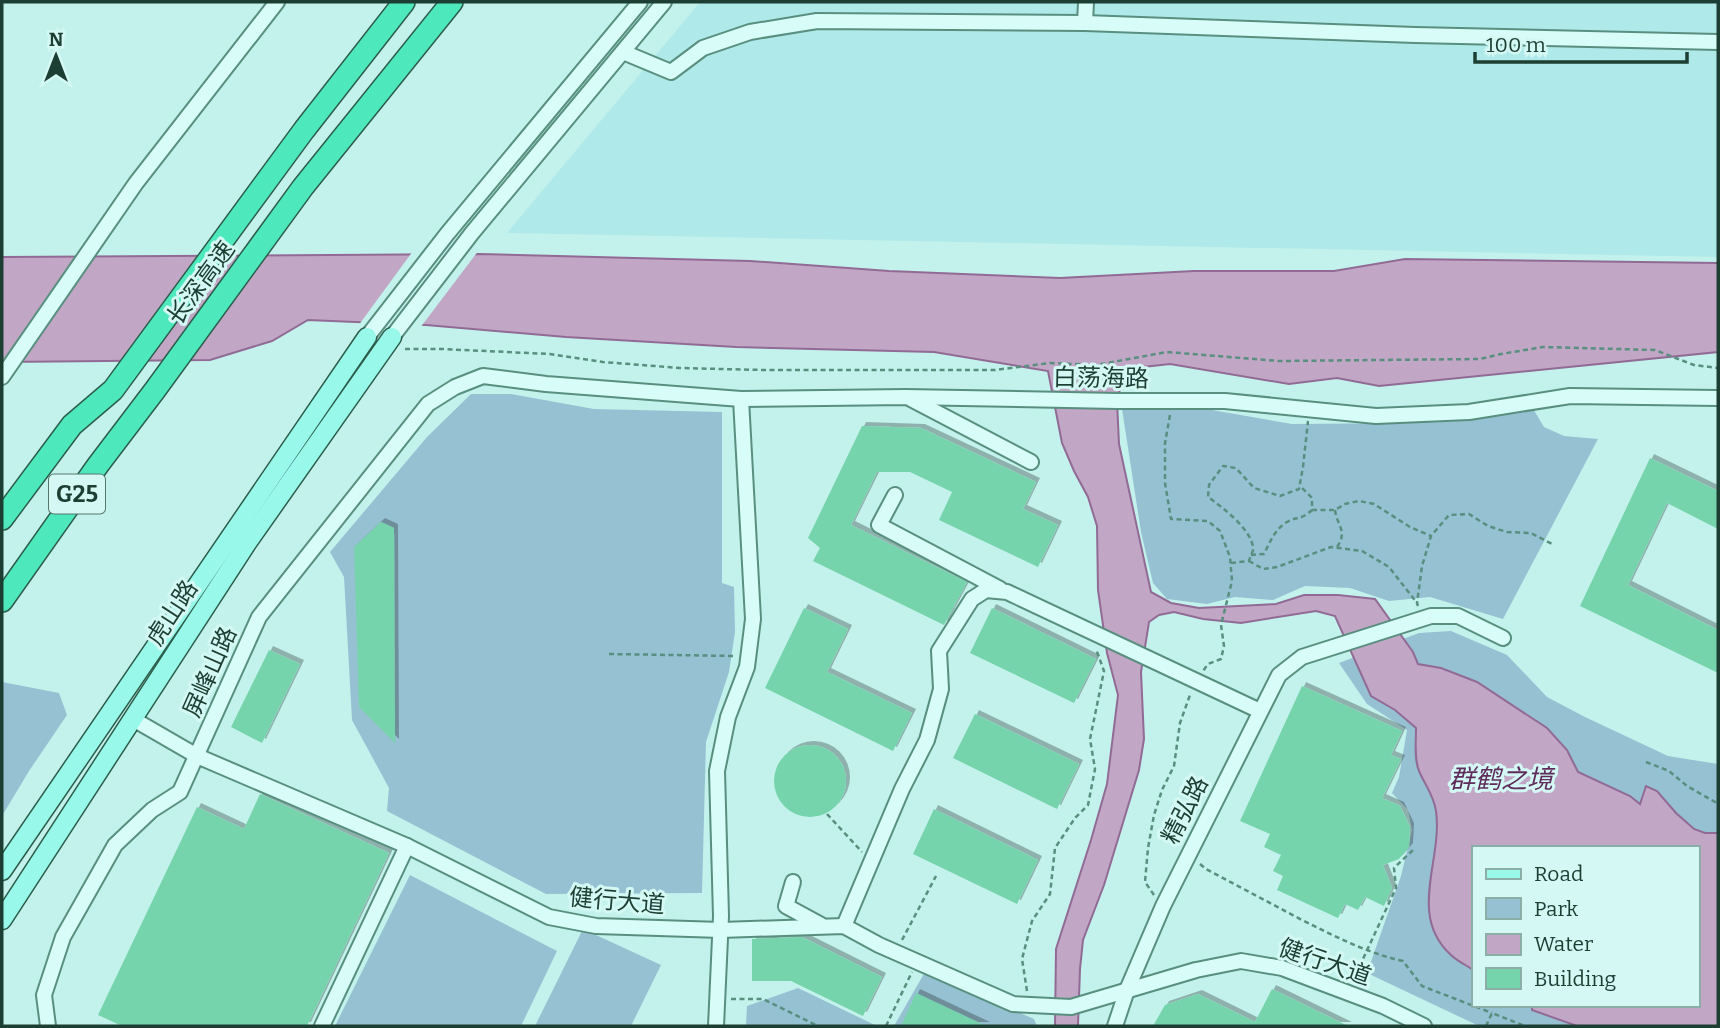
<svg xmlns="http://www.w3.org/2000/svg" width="1720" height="1028" font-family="Bitter,'Noto Sans SC',serif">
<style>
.farmland{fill:#b0e9e9}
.green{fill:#96c1d2;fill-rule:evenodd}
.water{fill:#c1a6c5;stroke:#916b95;stroke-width:2}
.pier{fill:#c3f2ec}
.building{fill:#76d4ac;filter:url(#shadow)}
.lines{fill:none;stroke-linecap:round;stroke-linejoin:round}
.minor-casing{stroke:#588f7e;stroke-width:18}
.major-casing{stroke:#2c5d4b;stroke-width:21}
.highway-casing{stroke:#2c5d4b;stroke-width:24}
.path{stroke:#588f7e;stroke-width:2.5;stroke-dasharray:5 3.5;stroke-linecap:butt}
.minor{stroke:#d8fcf7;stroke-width:14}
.major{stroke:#98f9ea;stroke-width:18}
.highway{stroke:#4de9bd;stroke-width:21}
.labels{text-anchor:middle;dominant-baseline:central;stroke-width:6;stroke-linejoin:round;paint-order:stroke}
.shield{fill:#d4f9f4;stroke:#54766c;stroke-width:2}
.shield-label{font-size:23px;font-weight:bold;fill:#1d3e32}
.street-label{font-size:24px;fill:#1d3e32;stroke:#d4f9f4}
.water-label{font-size:26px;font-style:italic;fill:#5f2b5a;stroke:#d4f9f4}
</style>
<defs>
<filter id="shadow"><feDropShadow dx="4" dy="-4" stdDeviation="0" flood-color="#0004"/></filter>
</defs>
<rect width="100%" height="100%" fill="#c3f2ec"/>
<path class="farmland" d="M700,2H1718V257L507,233Z"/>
<g class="green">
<path d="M471,394H511L594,409L722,412V583L734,587L735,632L729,672L706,742L702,893L546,894L387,811L389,788L352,720L344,577L330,552L427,437Z"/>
<path d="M1189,406L1292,424L1409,423L1532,407L1544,427L1564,436L1598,439L1503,619L1430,597L1389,601L1350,588L1305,586L1273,600L1235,597L1207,604L1167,599L1153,583L1141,532L1122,409Z"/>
<path d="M1451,631L1507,655L1547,697L1585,717L1668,756L1718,764V1026H1479L1367,973L1401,876L1412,830L1408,810L1392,793L1399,777L1407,730L1367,704L1339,663L1419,633ZM1473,848H1697V1005H1473Z"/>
<path d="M2,682L59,693L67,715L29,771L2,816Z"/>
<path d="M410,875L557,951L521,1026H335Z"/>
<path d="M583,929L661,965L631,1026H535Z"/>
<path d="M925,972L1034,1019L1037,1026H894Z"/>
<path d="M798,988L877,1026H746L747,1006Z"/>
</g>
<path class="water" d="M480,254L750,261L889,271L1060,278L1194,271H1334L1405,259L1718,263V352L1379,386L1337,378L1289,384L1170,364L1125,369L1117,401L1119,444L1151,592L1171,603L1199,608L1276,604L1304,595H1338L1375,599L1413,652L1418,664L1441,668L1477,682L1547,728L1567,750L1578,772L1630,796L1640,804L1646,786L1657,791L1676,813L1694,829L1705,833H1718V1026H1577L1532,1010V1005H1697V848H1473V970C1466,965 1457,961 1451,955C1407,915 1443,860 1436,811C1434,796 1425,785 1419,771C1414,759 1416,742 1416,728L1395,710L1371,696L1335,616L1316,611L1241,623L1203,619L1174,612L1159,615L1149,622L1141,672L1144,739L1139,770L1104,885L1083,940L1080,969L1078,1026H1055L1056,949L1091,840L1107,784L1118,695L1107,653L1098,590L1097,526L1088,497L1074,471L1062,443L1048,371L934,352L736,347L566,337L426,325L308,320L272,341L210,360L2,362V257Z"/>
<path class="pier" d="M479,250L420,328L358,326L413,251Z"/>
<g class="building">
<path d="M862,426L921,428L1036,482L1023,509L1058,525L1038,567L939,520L952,492L910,472H877L851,525L967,582L944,625L813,561L820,548L808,538Z"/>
<path d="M1650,458L1718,491V529L1667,503L1628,585L1718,630V673L1580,606Z"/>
<path d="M381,522L394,528L395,743L359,707L354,547Z"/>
<path d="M804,608L848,629L827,672L912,713L893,751L765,688Z"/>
<path d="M992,608L1096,659L1074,703L970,653Z"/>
<path d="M269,650L300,664L262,743L231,727Z"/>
<path d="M1302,686L1402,731L1391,755L1401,759L1382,798L1400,806L1410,827L1409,847L1399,859L1383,865L1392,888L1384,906L1365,897L1358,910L1345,904L1338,918L1277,890L1283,876L1273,871L1281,855L1264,847L1270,834L1240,821Z"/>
<path d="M975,714L1079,764L1057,809L953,758Z"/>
<circle cx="810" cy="781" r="36"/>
<path d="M260,794L389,853L307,1026H122L98,1015L197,807L244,829Z"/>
<path d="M934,809L1038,860L1017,904L913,854Z"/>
<path d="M802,937L882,977L863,1016L791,981H752V939Z"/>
<path d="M1272,989L1348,1026H1153L1165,1005L1198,994L1255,1022Z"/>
<path d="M916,993L986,1026H901Z"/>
</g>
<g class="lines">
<g class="minor-casing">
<g id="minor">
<path d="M1085,23L1086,2"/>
<path d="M623,52L671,72L703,48L750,32L817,21L1085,23L1415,35L1718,42"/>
<path d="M367,337L447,234L640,2"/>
<path d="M392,337L472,233L664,2"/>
<path d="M2,377L136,183L277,2"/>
<path d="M911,399L1031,462"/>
<path d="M895,495L879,525L1000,589"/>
<path d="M133,719L197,756L407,846L549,917L596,926L721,930L844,926L879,945L1013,1004L1071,1007L1196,970L1241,961L1282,968L1383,1006L1424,1026"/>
<path d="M793,882L786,906L821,925"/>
<path d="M844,926L902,789L927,740L941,689L939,651L972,599L986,590L1007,592L1260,711"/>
<path d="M48,1026L44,995L63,937L115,845L152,810L180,792L259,617L428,404L455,387L483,376L546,384L741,399L906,397L1117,401H1225L1376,416L1469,412L1570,396L1718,398"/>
<path d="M322,1026L407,846"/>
<path d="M716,1026L721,916L717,771L728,717L747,667L753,619L741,399"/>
<path d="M1115,1026L1127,990L1163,906L1279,675L1302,657L1431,616H1458L1503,638"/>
</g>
</g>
<g class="major-casing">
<g id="major">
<path d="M2,871L367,337"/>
<path d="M2,920L247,543L392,337"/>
</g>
</g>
<g class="highway-casing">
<g id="highway">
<path d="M2,519L72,425L113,390L304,130L404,2"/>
<path d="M2,601L98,465L155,390L303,187L452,2"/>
</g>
</g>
<g class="path">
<path d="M405,349H442L550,354L603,362L680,368L763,370H995L1050,363L1096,365L1167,352L1279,361L1480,359L1501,354L1543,347L1655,350L1694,365L1718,368"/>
<path d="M1170,415L1165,443V483L1171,519L1208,521L1220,531L1230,557L1232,581L1221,625L1224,646L1221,659L1208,664L1203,671"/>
<path d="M1312,510H1335L1345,504L1359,501L1374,504L1410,527L1431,536"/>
<path d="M1335,510C1337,526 1348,531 1337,547"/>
<path d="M1251,555L1264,554C1270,542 1275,529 1287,522C1297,516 1300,521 1312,510V498L1300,486"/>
<path d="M1249,561L1263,569L1277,567L1331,547L1362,551L1389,567L1417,603"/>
<path d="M1231,563L1249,561C1250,557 1252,554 1253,550C1254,531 1222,507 1208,497L1209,485L1223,466L1236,468L1254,488L1280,496L1299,489L1303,467L1308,421"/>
<path d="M1418,606L1417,603L1422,566L1431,536L1449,515L1469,514L1488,526L1507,532L1531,533L1552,544"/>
<path d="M609,654L734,656"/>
<path d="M1646,762L1669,771L1687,786L1715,802L1718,801"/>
<path d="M827,814L862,852"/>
<path d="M1200,864L1206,869C1238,886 1270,903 1302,920C1335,936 1366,953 1403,961L1422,986L1492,1013"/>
<path d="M1154,895L1145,882L1148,848L1154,815L1162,790L1174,766L1180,723L1190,695"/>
<path d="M902,940L936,876"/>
<path d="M1356,974L1396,888L1394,868L1413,850"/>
<path d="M1027,991L1022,959L1032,921L1050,894L1055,848L1075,818L1088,805L1095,769L1090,739L1104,671L1096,649"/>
<path d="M731,999H763L818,1026"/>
<path d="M886,1026L912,972"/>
<path d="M1486,1026L1492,1013L1525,1026"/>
</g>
<use href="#minor" class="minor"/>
<use href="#major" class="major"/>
<use href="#highway" class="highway"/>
</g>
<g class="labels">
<rect class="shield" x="49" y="474.5" width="56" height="39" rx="5"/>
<g class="shield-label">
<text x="77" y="494">G25</text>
</g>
<g class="street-label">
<text transform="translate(201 283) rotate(-54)">长深高速</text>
<text transform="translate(1101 378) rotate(1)">白荡海路</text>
<text transform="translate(172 613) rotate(-57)">虎山路</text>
<text transform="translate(210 672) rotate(-66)">屏峰山路</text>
<text transform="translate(1185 810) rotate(-63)">精弘路</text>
<text transform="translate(617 901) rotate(5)">健行大道</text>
<text transform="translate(1325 962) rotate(19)">健行大道</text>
</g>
<g class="water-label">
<text x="1501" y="779">群鹤之境</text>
</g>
</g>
<rect width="1720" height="1028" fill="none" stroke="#1d3e32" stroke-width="7"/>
<rect x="1472" y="846" width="228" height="161" fill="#d4f9f4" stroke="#8baea6" stroke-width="2"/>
<rect x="1486" y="869" width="35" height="10" fill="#98f9ea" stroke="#8baea6" stroke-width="2"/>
<text x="1534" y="881" font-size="21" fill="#1d3e32">Road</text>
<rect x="1486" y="898" width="35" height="21" fill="#96c1d2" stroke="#8baea6" stroke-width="2"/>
<text x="1534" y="916" font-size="21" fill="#1d3e32">Park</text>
<rect x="1486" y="934" width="35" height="21" fill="#c1a6c5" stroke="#8baea6" stroke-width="2"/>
<text x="1534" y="951" font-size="21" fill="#1d3e32">Water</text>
<rect x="1486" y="968" width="35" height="21" fill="#76d4ac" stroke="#8baea6" stroke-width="2"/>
<text x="1534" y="986" font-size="21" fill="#1d3e32">Building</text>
<g transform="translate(56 56)" stroke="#d4f9f4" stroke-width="5" paint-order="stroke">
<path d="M0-5L12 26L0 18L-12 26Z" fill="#1d3e32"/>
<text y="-10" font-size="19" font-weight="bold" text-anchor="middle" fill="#1d3e32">N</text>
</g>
<path d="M1475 52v10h212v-10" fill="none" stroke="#1d3e32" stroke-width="3.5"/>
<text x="1486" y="52" font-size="21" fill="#1d3e32" stroke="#d4f9f4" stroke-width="5" paint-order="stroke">100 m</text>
</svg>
